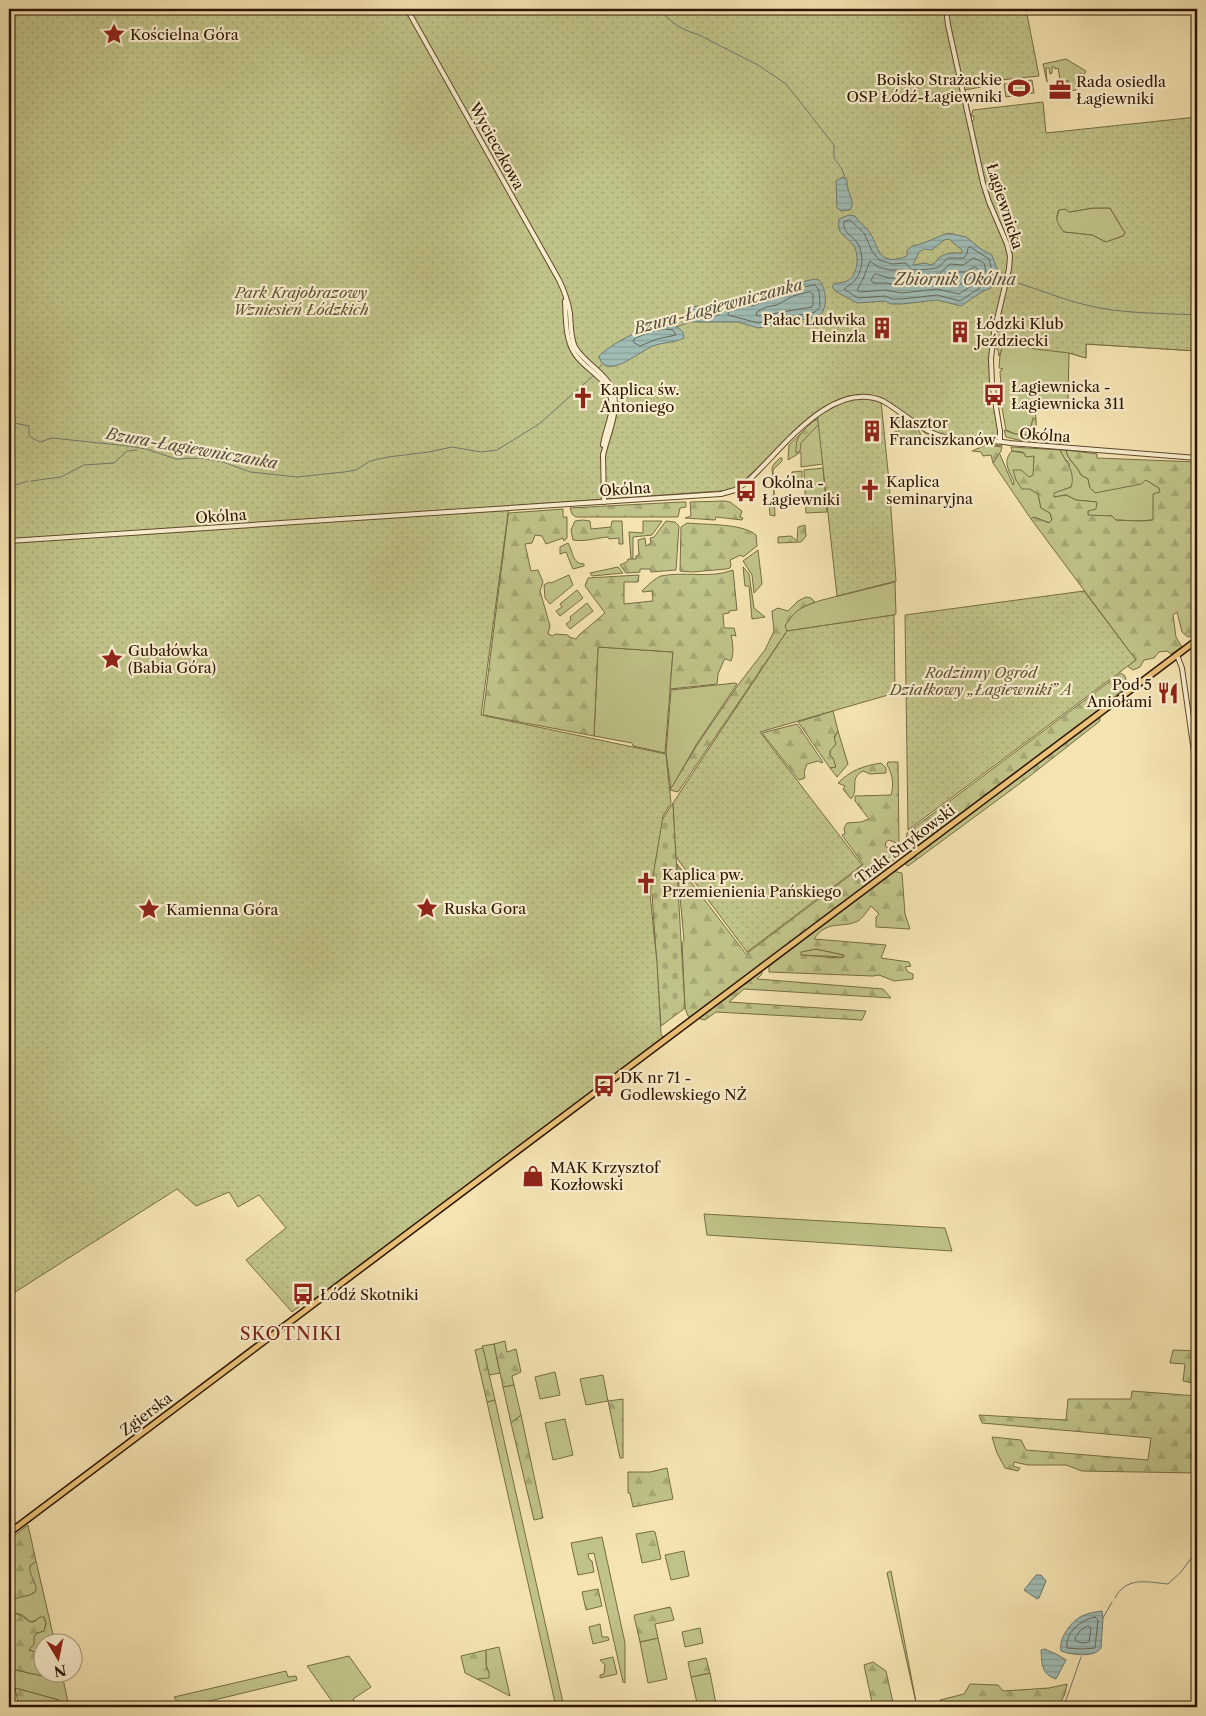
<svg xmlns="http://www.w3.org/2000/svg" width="1206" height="1716" font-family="'Libre Caslon Text',serif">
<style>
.grass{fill:#c0c389;stroke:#766c44}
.forest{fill:url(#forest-firs);stroke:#766c44;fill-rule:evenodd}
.cemetery{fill:url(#cemetery-stones);stroke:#766c44}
.park{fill:url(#park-dots);stroke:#766c44;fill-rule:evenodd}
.water{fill:url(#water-rules);stroke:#71796d;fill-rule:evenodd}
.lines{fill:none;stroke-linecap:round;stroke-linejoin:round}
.shore{stroke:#66685a;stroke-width:1}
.stream{stroke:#71796d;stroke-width:1}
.minor-casing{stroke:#5f492c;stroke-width:6}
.major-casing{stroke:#2d1500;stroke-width:8}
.minor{stroke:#f8edcd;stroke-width:4}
.major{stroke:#eac279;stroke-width:5}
.labels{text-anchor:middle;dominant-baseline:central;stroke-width:4.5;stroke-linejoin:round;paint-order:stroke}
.poi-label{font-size:15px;fill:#2d1500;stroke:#f8edcd;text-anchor:start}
.street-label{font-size:15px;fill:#2d1500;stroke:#f8edcd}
.park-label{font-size:15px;font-style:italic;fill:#605230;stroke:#f8edcd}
.water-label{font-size:16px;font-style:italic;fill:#554f3f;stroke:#f8edcd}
.quarter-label{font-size:18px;letter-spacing:1px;fill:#7a1f14;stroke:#f8edcd}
</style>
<defs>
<pattern id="forest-firs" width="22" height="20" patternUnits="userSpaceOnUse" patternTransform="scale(1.25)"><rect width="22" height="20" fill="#c0c389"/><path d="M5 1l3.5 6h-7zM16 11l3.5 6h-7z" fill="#a5a774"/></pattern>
<pattern id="cemetery-stones" width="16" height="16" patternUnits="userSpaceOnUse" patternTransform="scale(1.25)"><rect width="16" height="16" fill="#c0c389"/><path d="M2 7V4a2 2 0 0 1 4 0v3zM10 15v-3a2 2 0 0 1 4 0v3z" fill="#a5a774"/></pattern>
<pattern id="park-dots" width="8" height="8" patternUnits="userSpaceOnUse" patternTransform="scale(1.25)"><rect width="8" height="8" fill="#c0c389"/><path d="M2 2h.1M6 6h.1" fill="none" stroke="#a5a774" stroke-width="1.8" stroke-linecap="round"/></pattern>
<pattern id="water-rules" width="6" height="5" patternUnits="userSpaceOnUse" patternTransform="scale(1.25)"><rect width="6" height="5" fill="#9fbcb5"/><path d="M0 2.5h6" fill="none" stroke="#89a19a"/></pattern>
</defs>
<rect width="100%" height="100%" fill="#f5e4b2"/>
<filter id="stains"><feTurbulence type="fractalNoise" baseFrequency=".004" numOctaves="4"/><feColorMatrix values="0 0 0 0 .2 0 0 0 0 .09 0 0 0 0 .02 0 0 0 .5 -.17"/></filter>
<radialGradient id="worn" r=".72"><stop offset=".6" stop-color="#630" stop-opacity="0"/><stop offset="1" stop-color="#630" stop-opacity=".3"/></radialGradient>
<g class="grass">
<path d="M1066,59L1086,71L1084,75L1080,73L1076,84L1079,85L1076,90L1067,91L1066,83H1059L1069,81H1055L1060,79L1058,68L1055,69V67H1052V73L1050,74L1049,68H1046L1047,82L1043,64Z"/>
<path d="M1032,80L1034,93L1006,97L1004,84Z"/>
<path d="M1093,208H1110L1125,233L1123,236L1106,242L1092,235L1063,232L1056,221L1059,210L1065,209L1069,212Z"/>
<path d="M1197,313V351L1086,344V358L1069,353L1068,401L1035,403L1036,419H1033L1029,435L1015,434L1006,430L1000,397L1004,393L1001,387L1000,371L1003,369L999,368L1000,355L1005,338Z"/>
<path d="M824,413L823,464L801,467V452L788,460L789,445L814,421Z"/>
<path d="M1060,450H1066C1067,459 1077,466 1081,475L1088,479L1090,488L1146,480L1159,488L1161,492L1153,520L1139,521L1115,520L1112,516H1088V511L1096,502L1076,500L1066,495L1054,497L1053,493L1071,487L1069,463L1064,458Z"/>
<path d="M1012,451L1034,455V475L1029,477L1030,489L1038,494L1041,508L1050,513L1052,520L1050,523L1034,517L1031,519L993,463L999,452L1013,485L1014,482C1009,471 1002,461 1012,451Z"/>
<path d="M823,468L827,512L806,513L804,470Z"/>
<path d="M643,521H662L652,535L633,537V559H631L629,532L643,533Z"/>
<path d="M568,543C573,551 572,564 584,564V566L573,569L566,552L560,554V547Z"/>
<path d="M758,550L762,584L754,593L752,575L743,561Z"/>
<path d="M618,567L623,573L592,576L590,573Z"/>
<path d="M743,567L749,574L754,608L765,617L752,619L749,586H745Z"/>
<path d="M569,575L573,585L550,604L545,598L544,585L549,582L551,583Z"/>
<path d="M895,582L896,614L894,615L787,631L785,629V626L792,614L801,607L822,600Z"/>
<path d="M577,590L583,598L560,616L556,611L562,607L560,604Z"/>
<path d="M587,603L593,611L570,629L566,624L571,620L570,617Z"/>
<path d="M598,647L673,652L665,753L633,746L632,743L594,736Z"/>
<path d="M735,683L737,684L696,745L671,789L666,753L671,690Z"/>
<path d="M838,731L848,764L837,777L830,768L835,767C834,764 831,759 830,755C829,751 835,736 838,731Z"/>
<path d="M816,949L844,955V957L800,955L801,952Z"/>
<path d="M704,1214L945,1228L952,1251L707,1235Z"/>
<path d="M494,1344L500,1373L489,1375L482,1346Z"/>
<path d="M555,1372L560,1395L540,1399L535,1377Z"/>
<path d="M603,1375L608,1401L586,1405L580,1379Z"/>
<path d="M514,1385L521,1415L511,1423L503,1387Z"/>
<path d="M495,1400L564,1707H556L487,1402Z"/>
<path d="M565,1419L573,1455L553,1460L545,1423Z"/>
<path d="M602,1537L625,1643V1683L623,1682L594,1553L588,1554L589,1559L592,1561L594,1572L578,1575L571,1543Z"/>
<path d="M684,1551L689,1576L671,1580L665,1555Z"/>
<path d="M36,1561L55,1643L42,1644V1653L35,1652L29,1650L33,1644V1638L37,1633L44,1631L46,1623L40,1617C29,1625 31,1621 22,1615C18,1613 13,1613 9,1611V1600L34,1593L29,1570L30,1566Z"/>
<path d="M891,1571L917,1707L887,1573Z"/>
<path d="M600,1624L602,1637H608L609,1640L593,1644L589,1627Z"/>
<path d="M700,1628L703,1643L685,1647L682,1632Z"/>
<path d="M658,1638L667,1679L648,1683L640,1642Z"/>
<path d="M499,1647L510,1696L477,1679L483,1678L489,1673L486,1665V1650Z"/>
<path d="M349,1656L371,1687L353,1699L358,1707H336L307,1666Z"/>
<path d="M613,1657L617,1674L600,1678V1675L604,1674L605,1665L600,1660Z"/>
<path d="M11,1669L52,1678L55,1675L62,1674L69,1707H61L59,1700L15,1688Z"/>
<path d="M286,1671L288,1677L296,1676L297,1680L185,1707L180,1706L174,1697Z"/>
<path d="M710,1673L716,1704L698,1707L691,1677Z"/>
</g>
<g class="forest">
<path d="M824,414L821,422L801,443L800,451L796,453C796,449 796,444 797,441C800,430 815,420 824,414Z"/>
<path d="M896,415L917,427L921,435L896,438L894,432L899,431L898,428H894L892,417Z"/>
<path d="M1033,418L1036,419L1037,441L1068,442V444L1018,440L1006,437L1004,430L1015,434L1029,435Z"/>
<path d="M986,445L1002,447L1001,451L993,463L991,455L983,456L981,452L972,451Z"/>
<path d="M1011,447L1060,450C1066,463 1076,472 1071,487L1054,493V497L1066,495L1076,500L1097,502L1096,509L1088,511V515L1112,516L1116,520L1139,521L1153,520V494L1160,492L1159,488L1146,480L1141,484L1095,493L1090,488L1088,479L1081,475C1077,465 1067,459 1066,450L1097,454V458L1197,462V633L1188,637L1182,632L1177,612L1173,615L1176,637L1182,647L1171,654L1167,651L1159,652L1154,658L1144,660L1140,667L1133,670L1127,666L1136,660L1031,519L1034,517L1049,523L1052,520L1050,513L1041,508L1038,494L1030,489H1022L1016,480L1013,470H1021L1029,477L1033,475L1034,456L1026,457L1023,452L1012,451Z"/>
<path d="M780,458H782V461L773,470L775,516L770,515L769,504L774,494L772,468L774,464Z"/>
<path d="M725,501L730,502L742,511L740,517L743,518L742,520L716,517L715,520L685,518L691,516L690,502Z"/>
<path d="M681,502H686V507L680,508L678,517H576L572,514L570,508Z"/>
<path d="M563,509V517H567V538L564,541L563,538L546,544L542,536L535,535L532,543L525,544L531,571L538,570L543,582L540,591L550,626L548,634L553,636L555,634L568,635L569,637L576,639L579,635L605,613L585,586L588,578L639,575L638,582H624V604L653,601L652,591L643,592L642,591C647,586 655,578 661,576C683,571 711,579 733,570L737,610L729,611V613L723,614L724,628H734L736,636L731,635C733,643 734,654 731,661L726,659L724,660L718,674L717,684L670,689L673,652L598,647L594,736L483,715L508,516L509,513Z"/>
<path d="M583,520L590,521L591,529L611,527L612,521H622L623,544H619V538L609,539L608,537C596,538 584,542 573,540L571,530L575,521Z"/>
<path d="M666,521L675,522L679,526L676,570L651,572L650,569H640V572L626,573L620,565L627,562L628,559H636V556L639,555L638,540L645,538L646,546L651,543L650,538L654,537Z"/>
<path d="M687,523C706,525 742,523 756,535L757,546L743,557L741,555L730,560L731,565L730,568L726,569L692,572L680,571L681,527Z"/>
<path d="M805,525L806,536L801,542L778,543V537L791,536L797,541L798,527Z"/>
<path d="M806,597L811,598L815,602C799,608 794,612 785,626L787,631L678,792L670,790L697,745L738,685L765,650L774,631L772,611L778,608L788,611L798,601Z"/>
<path d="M1121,673L1125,676L1128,687L1099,708L1100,721L1026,779L908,866L905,864L914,857L905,846L907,833Z"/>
<path d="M833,711L838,731L834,737L836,744L830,751V755L833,758L836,767L830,768L798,722Z"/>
<path d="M797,724L823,762L822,763L818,761L807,764L804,772L805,778L799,780L762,733Z"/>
<path d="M888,762H898L899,844L889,840L886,842L885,846L892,850L898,858L893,861L889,860L886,864L888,870L902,873L905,914L910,929L876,927V917L879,914L871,906C867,911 863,918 858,921C841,929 828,919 814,939L886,945L881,958L909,962L911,966L905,967L908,972L913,974V979L894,981L879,975L873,976L769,972V966H761L762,974L757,979L883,989L891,998L744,989L729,1002L866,1011L862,1020L716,1012L705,1020L688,1016L685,1008L682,943L684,940L677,864L746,954L852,874L857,875L855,872L863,864L842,835L845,834L844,828L847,823L861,822L869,819L855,801V796L891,795C894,785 893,775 887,765ZM816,949L844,955V957L840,958L801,955V952Z"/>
<path d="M881,763L886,768V773L870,774L863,771C848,779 860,788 851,799L843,789L845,786L838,783C851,770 863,766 881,763Z"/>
<path d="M505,1341L507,1352L516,1349L521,1372L512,1376L514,1385L503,1387L494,1344Z"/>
<path d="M483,1348L495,1400L487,1402L475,1350Z"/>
<path d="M1173,1350L1197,1351V1384L1183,1381L1185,1364L1170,1363Z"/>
<path d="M1132,1391L1197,1396V1453H1191V1460L1197,1461V1473L1082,1471L1066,1465H1028L1014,1462L1013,1466L1020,1468L1018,1471L1005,1468L997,1453L992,1437L1021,1440L1026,1450L1148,1460L1151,1438L982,1423L979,1415L1066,1420L1068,1399H1131Z"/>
<path d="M623,1399V1458H620L608,1401Z"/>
<path d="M521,1415L543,1518L534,1520L511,1423Z"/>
<path d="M667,1468L673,1499L633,1507L630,1493H628V1472H650Z"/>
<path d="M28,1525L36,1561L30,1566C28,1575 37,1581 36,1591L30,1595L9,1600V1540Z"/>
<path d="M653,1531L655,1532L661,1559L642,1563L636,1534Z"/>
<path d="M598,1589L602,1606L586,1610L582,1592Z"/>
<path d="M670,1607L671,1609L674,1620L655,1624L658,1638L640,1642L634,1616L635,1615Z"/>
<path d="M9,1611L22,1616L30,1622H34L40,1617H44L46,1623L44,1631L37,1633L34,1637V1644L29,1650L35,1652H42V1674H58L52,1678L11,1669L9,1659Z"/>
<path d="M486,1650V1665L489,1673V1678L477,1679L465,1673L461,1656Z"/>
<path d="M706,1658L710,1673L691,1677L688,1662Z"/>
<path d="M873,1662L886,1671L894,1707H873L864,1665Z"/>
<path d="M970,1684L998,1685L1003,1691L1049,1688L1067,1684L1065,1694L1058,1707H941L940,1700L964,1694Z"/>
<path d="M15,1688L59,1700L61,1707H19Z"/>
</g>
<path class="cemetery" d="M673,803L685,1008L661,1026L652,894L630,891L651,837Z"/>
<g class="park">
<path d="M9,9H1026L1039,76L982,82L981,87L965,90L972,122L974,119V116H971L973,110L1043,102L1046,133L1197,117V351L1086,344V358L1069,353L1035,349L1005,341L999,356L998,350L995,348L1000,316L989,363L1002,446L931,438L886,401H881L889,481L896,581L837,596L817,412L807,419L762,464L733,490L509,506L481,715L666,754L671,803L663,816L650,894L657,963L661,1034L664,1039L317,1300L312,1297L292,1312L246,1260L286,1228L259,1195L238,1207L229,1192L196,1206L177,1189L9,1296ZM1093,208H1110L1125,233L1123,236L1106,242L1092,235L1064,232C1058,224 1054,219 1059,210L1065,209L1069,212Z"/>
<path d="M802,471V489H793L792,472Z"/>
<path d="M1084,591L1136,660L908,830L905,615Z"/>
<path d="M894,615L895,693L760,732L862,865L747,952L676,857L673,803L787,631Z"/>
</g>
<g class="water">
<path d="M843,177L847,180C847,183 847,187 848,189C850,197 855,202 850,210L841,211L837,208L836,181Z"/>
<path d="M849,215L855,216C858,222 864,225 868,230C880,246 876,268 907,256V251L912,246L921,244L948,233L966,237L981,249L992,255L999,275L997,282L991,288L983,291L961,306L937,300L902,304H891L885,301L857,303L835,291L832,286L835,283C839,283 843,283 847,281C858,276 860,254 853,245C846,235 836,235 839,219ZM949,239L962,250V253C954,253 948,252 940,257C936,261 936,264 930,265L926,263L913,265L919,252L924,249L932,250L944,240Z"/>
<path d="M814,279L819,280C827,288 829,313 816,317L758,328L738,322H692V307L698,306L705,317L719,315L730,303L735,300L752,302L762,296L772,295L790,285Z"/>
<path d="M665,324L675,325L683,332L684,338C675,343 663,342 653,346C641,350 605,383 599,356C618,339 641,329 665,324Z"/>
<path d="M1036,1575H1041L1046,1581L1039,1598L1037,1599L1024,1590Z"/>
<path d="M1102,1611L1103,1618L1101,1648C1095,1658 1071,1655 1061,1651C1058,1639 1071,1621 1082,1616C1088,1613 1095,1612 1102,1611Z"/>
<path d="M1045,1649L1058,1655L1066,1660L1056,1679C1041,1674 1042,1664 1041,1650Z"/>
</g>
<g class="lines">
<g class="shore">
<path d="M850,220L864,233L872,251L879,260L892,264L906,263C907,264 909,268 911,269C913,271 936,269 939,267C942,264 944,261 948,258H964L967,254L968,248L970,247L989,259L993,275V279L960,301L937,295L902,299H892L885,296L858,298L844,289C847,286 853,284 856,279C863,269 864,255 858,244C854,236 841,232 844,222Z"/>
<path d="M974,258L984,263L987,276L959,294L937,289L902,293L885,290L860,292L857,290L863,279L870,261L878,267L890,270H903L908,275L915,277L939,274L950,264L963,265Z"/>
<path d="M975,267L978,269V273L957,286L945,282V280L952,272H965Z"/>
<path d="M876,274L889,278H900L904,284L896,285L887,283H873L871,280L874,275Z"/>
<path d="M815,285L819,290L820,307L815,312L758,323L728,315V313L736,305L753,306L764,301L774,299L791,290Z"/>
<path d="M810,292L813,294V305L812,307L759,316L756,315L757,312L766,307L777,305L793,296Z"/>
<path d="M665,329L673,330L676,335L657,339L640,346L633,342L634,339L649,332Z"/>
<path d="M1095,1617L1098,1620L1095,1648L1082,1649L1067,1648C1065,1632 1081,1620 1095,1617Z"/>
<path d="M1088,1626L1091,1628L1089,1642L1082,1643L1076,1641L1075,1638L1080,1631Z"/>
</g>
<g class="stream">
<path d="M658,9C669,20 680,30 697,34L758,65L786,84L834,145V158L842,169L845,178"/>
<path d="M998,278C1028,284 1056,298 1086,305C1122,314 1160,313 1197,315"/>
<path d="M676,327L693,321"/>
<path d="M599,368L603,363"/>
<path d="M9,422L29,426V436L40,442L52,438L128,446L146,449L176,459L201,458L223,462L250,472L297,477L344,472L356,470L370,461L388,457L429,452L452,447L481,452L497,450L539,424L593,376"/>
<path d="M31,481L61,477L84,465L114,463L127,451L137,450"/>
<path d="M9,487L28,481"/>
<path d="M1115,1598C1126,1576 1147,1582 1168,1584L1181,1572L1197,1550"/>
<path d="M1103,1618L1112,1602"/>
<path d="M1065,1707V1703L1081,1657"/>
</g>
<g class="minor-casing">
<g id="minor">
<path d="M407,9L559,280C564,290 568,302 570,313C571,324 570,336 575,347C582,359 595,367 604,377C627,400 608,430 603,456"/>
<path d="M946,9L948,25L983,183L989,202L1007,244L1010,256L1009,269L994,332L991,359L992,383L1000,431V440"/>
<path d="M565,301C566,319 565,339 575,354C586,371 608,377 611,399C614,415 605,429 603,445"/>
<path d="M603,454L604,502"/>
<path d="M9,541L721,494L735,490L747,482C780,452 831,378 883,401C902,412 921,431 944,437C965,443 989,439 1010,443L1197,458"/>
<path d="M1177,655L1182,668L1197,773"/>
</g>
</g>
<g class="major-casing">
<path id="major" d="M9,1533L1197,640"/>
</g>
<use href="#minor" class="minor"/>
<use href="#major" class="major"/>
</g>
<defs>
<g id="sight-bare" transform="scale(1.725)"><path d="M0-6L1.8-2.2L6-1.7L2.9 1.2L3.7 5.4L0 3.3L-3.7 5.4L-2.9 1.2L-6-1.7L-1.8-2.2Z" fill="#8f2418" stroke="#f8edcd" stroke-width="2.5" paint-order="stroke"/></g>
<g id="stadium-bare" transform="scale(1.725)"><path d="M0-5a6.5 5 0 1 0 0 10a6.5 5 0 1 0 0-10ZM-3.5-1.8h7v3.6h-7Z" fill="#8f2418" stroke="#f8edcd" stroke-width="2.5" paint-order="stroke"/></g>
<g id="office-bare" transform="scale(1.725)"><path d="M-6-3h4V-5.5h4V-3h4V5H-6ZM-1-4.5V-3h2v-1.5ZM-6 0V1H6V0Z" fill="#8f2418" stroke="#f8edcd" stroke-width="2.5" paint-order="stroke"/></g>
<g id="building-bare" transform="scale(1.725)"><path d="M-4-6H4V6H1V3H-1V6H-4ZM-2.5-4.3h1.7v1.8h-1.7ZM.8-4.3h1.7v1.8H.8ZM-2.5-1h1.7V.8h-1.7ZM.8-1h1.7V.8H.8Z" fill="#8f2418" stroke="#f8edcd" stroke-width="2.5" paint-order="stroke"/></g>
<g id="bus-bare" transform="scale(1.725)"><path d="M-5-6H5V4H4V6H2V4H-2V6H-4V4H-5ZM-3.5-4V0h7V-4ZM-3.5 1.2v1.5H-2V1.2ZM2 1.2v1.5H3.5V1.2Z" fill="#8f2418" stroke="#f8edcd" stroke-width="2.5" paint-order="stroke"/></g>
<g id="church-bare" transform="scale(1.725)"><path d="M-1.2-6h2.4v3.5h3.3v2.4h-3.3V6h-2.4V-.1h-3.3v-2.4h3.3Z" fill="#8f2418" stroke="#f8edcd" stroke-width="2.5" paint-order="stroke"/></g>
<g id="restaurant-bare" transform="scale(1.725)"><path d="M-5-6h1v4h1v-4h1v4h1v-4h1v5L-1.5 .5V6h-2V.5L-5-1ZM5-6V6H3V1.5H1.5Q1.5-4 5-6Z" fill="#8f2418" stroke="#f8edcd" stroke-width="2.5" paint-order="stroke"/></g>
<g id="shop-bare" transform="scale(1.725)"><path d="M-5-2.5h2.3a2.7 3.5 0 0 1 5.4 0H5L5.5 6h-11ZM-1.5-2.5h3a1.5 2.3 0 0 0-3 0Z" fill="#8f2418" stroke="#f8edcd" stroke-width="2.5" paint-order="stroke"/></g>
</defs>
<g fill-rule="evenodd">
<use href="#sight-bare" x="114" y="34"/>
<use href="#stadium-bare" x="1019" y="88"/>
<use href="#office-bare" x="1060" y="90"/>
<use href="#building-bare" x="882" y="328"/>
<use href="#building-bare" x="960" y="332"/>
<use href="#bus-bare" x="994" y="395"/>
<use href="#church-bare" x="583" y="398"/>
<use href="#building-bare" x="872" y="431"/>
<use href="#church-bare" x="870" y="490"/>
<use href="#bus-bare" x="746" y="491"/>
<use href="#sight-bare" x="112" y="659"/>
<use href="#restaurant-bare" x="1168" y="693"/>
<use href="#church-bare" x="646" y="883"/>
<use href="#sight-bare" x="427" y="908"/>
<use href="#sight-bare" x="149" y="909"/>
<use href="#bus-bare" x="604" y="1086"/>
<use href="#shop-bare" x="533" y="1176"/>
<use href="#bus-bare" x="303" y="1294"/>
</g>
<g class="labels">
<g class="poi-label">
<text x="130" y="34">Kościelna Góra</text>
<text x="1002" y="79" text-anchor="end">Boisko Strażackie<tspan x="1002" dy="17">OSP Łódź-Łagiewniki</tspan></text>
<text x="1076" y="81">Rada osiedla<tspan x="1076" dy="17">Łagiewniki</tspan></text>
<text x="866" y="319" text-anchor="end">Pałac Ludwika<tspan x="866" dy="17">Heinzla</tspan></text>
<text x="976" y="323">Łódzki Klub<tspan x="976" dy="17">Jeździecki</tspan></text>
<text x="1011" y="386">Łagiewnicka -<tspan x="1011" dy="17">Łagiewnicka 311</tspan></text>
<text x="600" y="389">Kaplica św.<tspan x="600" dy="17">Antoniego</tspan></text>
<text x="889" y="422">Klasztor<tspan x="889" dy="17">Franciszkanów</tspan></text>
<text x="886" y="481">Kaplica<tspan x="886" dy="17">seminaryjna</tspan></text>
<text x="762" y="482">Okólna -<tspan x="762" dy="17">Łagiewniki</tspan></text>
<text x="128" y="650">Gubałówka<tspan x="128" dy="17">(Babia Góra)</tspan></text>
<text x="1152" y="684" text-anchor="end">Pod 5<tspan x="1152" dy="17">Aniołami</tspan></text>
<text x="662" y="874">Kaplica pw.<tspan x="662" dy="17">Przemienienia Pańskiego</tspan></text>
<text x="444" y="908">Ruska Gora</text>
<text x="166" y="909">Kamienna Góra</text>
<text x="620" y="1077">DK nr 71 -<tspan x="620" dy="17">Godlewskiego NŻ</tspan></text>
<text x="550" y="1167">MAK Krzysztof<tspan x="550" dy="17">Kozłowski</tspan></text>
<text x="320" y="1294">Łódź Skotniki</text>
</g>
<g class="street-label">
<text transform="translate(497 146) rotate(61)">Wycieczkowa</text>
<text transform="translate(1005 206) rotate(72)">Łagiewnicka</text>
<text transform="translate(1045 435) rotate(4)">Okólna</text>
<text transform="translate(625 489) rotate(-4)">Okólna</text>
<text transform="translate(221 516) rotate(-4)">Okólna</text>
<text transform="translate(905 844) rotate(-37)">Trakt Strykowski</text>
<text transform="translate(146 1414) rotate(-37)">Zgierska</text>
</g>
<g class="park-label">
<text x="301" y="292">Park Krajobrazowy<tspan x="301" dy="17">Wzniesień Łódzkich</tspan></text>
<text x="981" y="672">Rodzinny Ogród<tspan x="981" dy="17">Działkowy „Łagiewniki” A</tspan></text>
</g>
<g class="water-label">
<text x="955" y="279">Zbiornik Okólna</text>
<text transform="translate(718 306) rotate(-15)">Bzura-Łagiewniczanka</text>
<text transform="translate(192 448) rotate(10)">Bzura-Łagiewniczanka</text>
</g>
<g class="quarter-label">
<text x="291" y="1334">SKOTNIKI</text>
</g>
</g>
<rect width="1206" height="1716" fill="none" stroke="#f5e4b2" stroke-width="30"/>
<rect x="10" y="10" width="1186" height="1696" fill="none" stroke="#2d1500" stroke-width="2.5"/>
<rect x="15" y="15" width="1176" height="1686" fill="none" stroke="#2d1500"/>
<g transform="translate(58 1658) rotate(170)"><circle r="24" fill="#f8edcd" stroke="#a7977b"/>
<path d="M0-4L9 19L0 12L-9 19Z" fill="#8f2418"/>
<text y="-8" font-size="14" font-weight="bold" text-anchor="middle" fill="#2d1500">N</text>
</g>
<rect width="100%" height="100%" filter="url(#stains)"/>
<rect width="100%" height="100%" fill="url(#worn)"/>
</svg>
